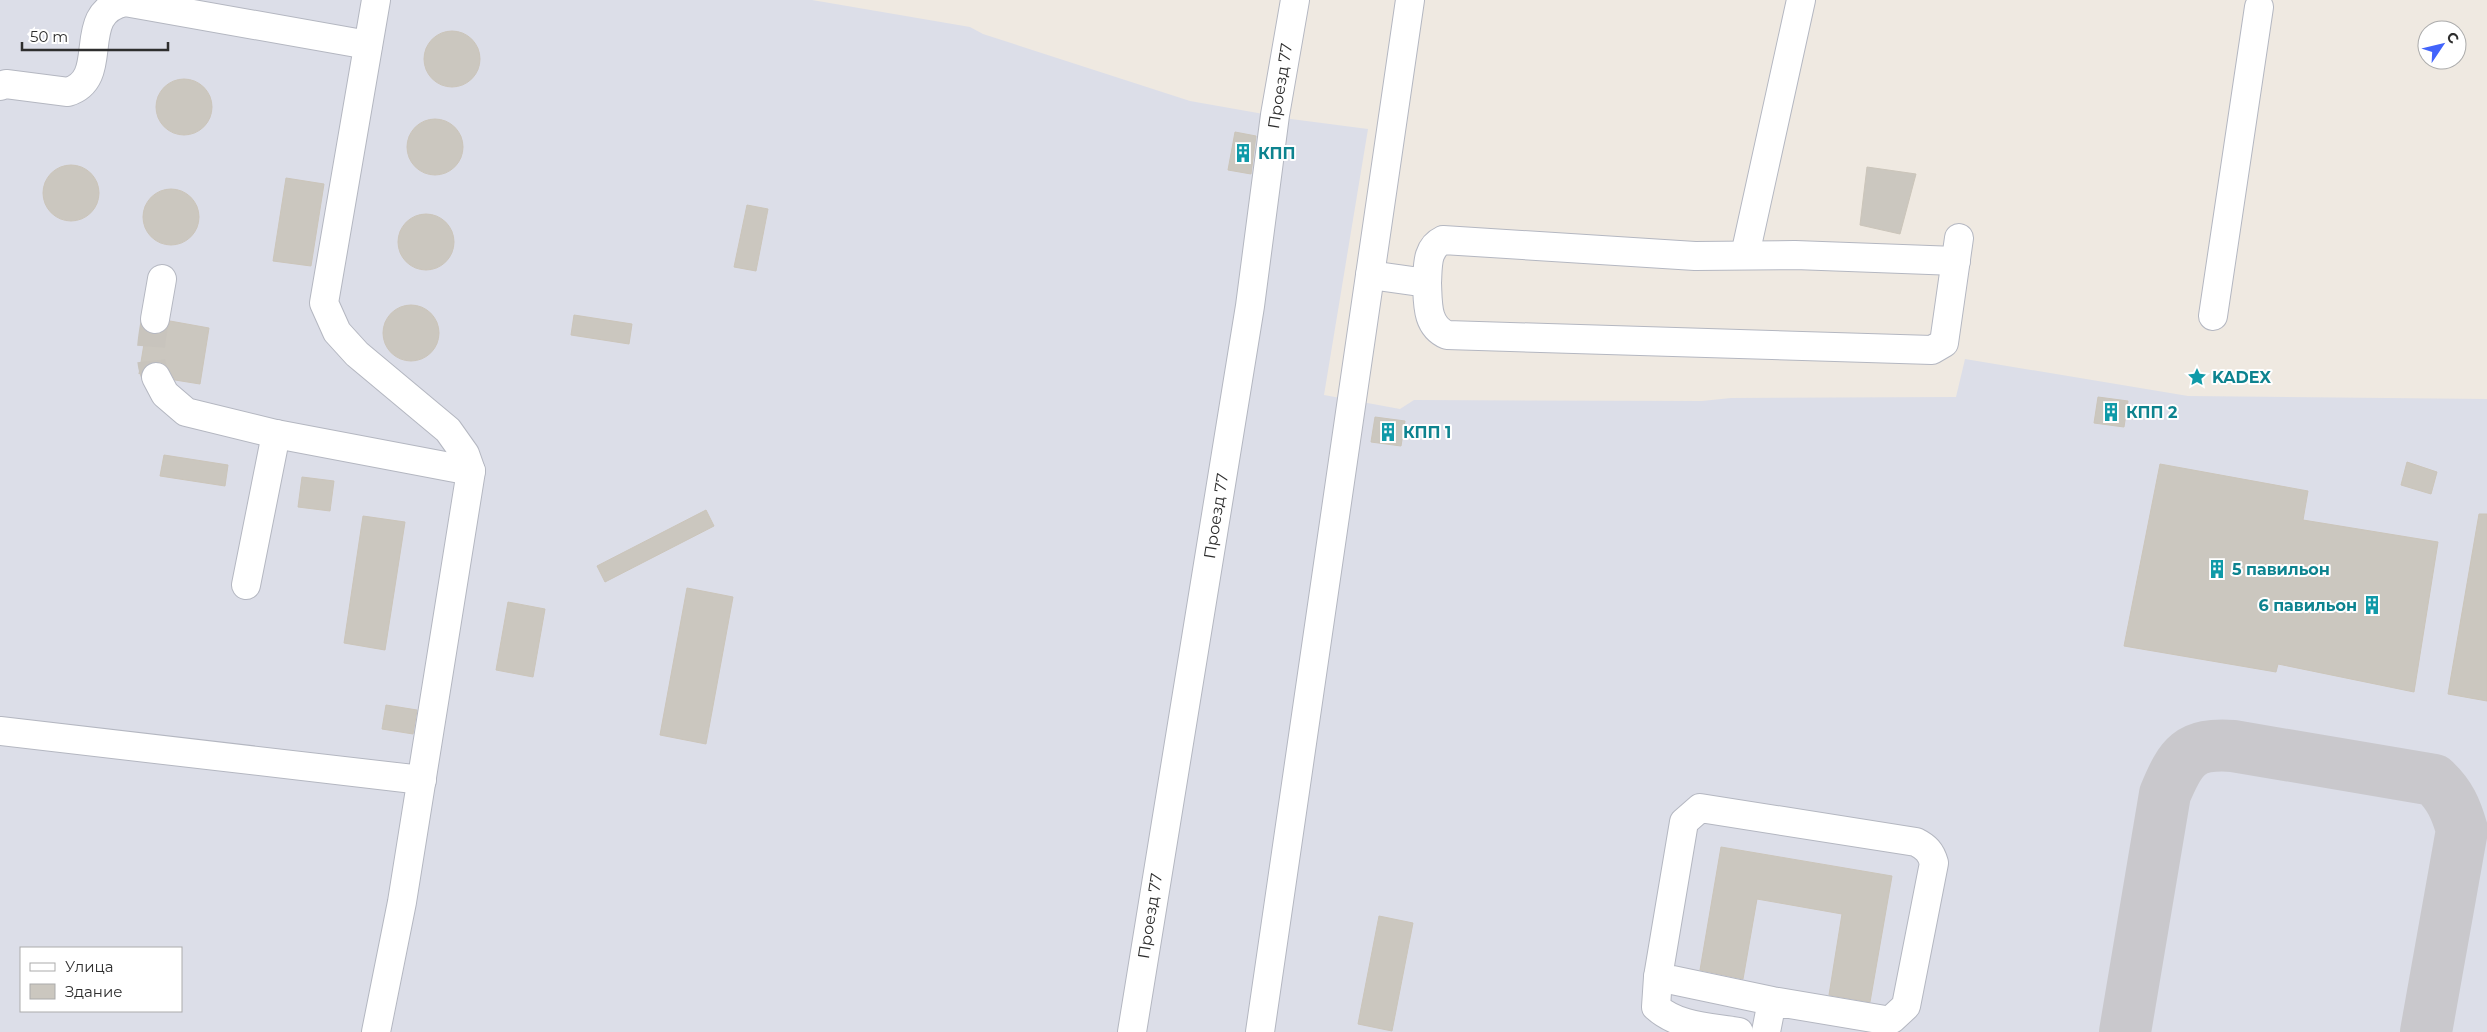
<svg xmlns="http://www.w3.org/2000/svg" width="2487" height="1032" font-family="Montserrat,sans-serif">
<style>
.airport{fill:#dcdee8;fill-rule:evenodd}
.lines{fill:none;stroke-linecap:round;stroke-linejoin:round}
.taxiway{stroke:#c9c8cc;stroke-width:52}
.building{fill:#cbc7bf;stroke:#cbc5ba}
.minor-tunnel{stroke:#c8c4bd;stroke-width:28;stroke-dasharray:28 14;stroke-linecap:butt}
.minor-casing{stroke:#b4b7c1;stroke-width:30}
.minor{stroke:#fff;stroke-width:28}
.labels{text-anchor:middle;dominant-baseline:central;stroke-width:4;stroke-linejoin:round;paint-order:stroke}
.street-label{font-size:16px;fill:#2e2e2e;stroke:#fff}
.culture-label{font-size:16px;font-weight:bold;fill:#0d838f;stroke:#fff;text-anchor:start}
</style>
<rect width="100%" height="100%" fill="#efe9e1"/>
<path class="airport" d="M0,0H812L970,27L983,34L1190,101L1291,119L1368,129L1324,395L1400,409L1414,400L1702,401L1731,398L1956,397L1965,359L2188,396L2487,399V1032H0ZM21,948H181V1011H21Z"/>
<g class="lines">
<path class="taxiway" d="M2125,1032L2165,794C2181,756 2189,743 2233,746L2434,780C2450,795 2456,809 2462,830L2426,1032"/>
</g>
<g class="building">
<circle cx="452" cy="59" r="28"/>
<circle cx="184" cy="107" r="28"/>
<circle cx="435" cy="147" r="28"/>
<path d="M1235,132L1256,136L1251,174L1228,170Z"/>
<circle cx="71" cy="193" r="28"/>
<path d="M1867,167L1916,174L1900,234L1860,225Z"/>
<path d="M286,178L324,184L311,266L273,261Z"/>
<circle cx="171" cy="217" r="28"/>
<path d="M747,205L768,209L756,271L734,267Z"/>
<circle cx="426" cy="242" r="28"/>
<circle cx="411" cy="333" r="28"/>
<path d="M574,315L632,324L629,344L571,335Z"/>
<path d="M170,321L209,328L200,384L175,380L165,364L157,361L148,363L139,374L146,332L153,334L161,333L167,329Z"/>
<path d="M2098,397L2128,401L2124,427L2094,423Z"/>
<path d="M1375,417L1405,421L1401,446L1371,442Z"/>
<path d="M164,455L228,465L225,486L160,476Z"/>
<path d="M2407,462L2437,472L2431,494L2401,485Z"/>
<path d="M2160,464L2308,491L2303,520L2438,542L2414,692L2278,664L2276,672L2124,646Z"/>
<path d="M302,477L334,481L330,511L298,507Z"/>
<path d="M706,510L714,526L605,582L597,566Z"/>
<path d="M2479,514H2487V701L2448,694Z"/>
<path d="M363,516L405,522L385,650L344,643Z"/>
<path d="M687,588L733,597L706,744L660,735Z"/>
<path d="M508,602L545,609L533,677L496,670Z"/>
<path d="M386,705L417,710L413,734L382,729Z"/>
<path d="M1721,847L1892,876L1870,1002L1829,995L1842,914L1757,899L1743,979L1700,970Z"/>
<path d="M1379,916L1413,923L1392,1031L1358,1024Z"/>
</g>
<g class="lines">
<path class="minor-tunnel" d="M155,319C152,338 147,360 156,377"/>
<g class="minor-casing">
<g id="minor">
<path d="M376,0L324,303L337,332L357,354L448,430L465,454L471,471L402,902L376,1032"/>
<path d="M0,86L6,84L68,92C113,78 73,13 125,2L368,45"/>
<path d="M1745,255L1801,0"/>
<path d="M1370,275L1427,283C1428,267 1426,248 1443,240L1695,256L1795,255L1956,261"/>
<path d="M1427,283C1428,303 1426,326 1447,335L1932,350L1944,343L1959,238"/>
<path d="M2213,316L2259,7"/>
<path d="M155,319L162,279"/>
<path d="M156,377L165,394L186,412L276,434L471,471"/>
<path d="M246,585L276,434"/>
<path d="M0,731L422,780"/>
<path d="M1658,977L1656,1007C1678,1027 1710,1027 1739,1032"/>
<path d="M1132,1032L1250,306L1275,115L1295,0"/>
<path d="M1260,1032L1410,0"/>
<path d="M1766,1032L1772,1001L1885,1020L1892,1019L1906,1006L1934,863C1931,852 1926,847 1916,842L1700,808L1684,822L1658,977L1772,1001"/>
</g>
</g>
<use href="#minor" class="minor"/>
</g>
<defs>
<g id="building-bare" transform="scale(1.5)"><path d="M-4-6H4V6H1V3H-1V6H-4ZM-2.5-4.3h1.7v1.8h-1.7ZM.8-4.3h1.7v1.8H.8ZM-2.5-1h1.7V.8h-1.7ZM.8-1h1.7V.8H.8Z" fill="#0f9aa8" stroke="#fff" stroke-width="2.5" paint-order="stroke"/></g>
<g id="sight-bare" transform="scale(1.5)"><path d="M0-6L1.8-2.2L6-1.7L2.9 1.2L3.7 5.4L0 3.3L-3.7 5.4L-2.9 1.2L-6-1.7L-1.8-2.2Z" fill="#0f9aa8" stroke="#fff" stroke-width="2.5" paint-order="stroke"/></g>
</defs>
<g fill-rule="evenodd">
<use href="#building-bare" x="1243" y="153"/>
<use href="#sight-bare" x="2197" y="377"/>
<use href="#building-bare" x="2111" y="412"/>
<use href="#building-bare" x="1388" y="432"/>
<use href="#building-bare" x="2217" y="569"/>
<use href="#building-bare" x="2372" y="605"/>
</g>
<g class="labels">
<g class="street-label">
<text transform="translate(1280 86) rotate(-81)">Проезд 77</text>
<text transform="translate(1216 516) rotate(-81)">Проезд 77</text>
<text transform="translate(1150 916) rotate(-81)">Проезд 77</text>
</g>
<g class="culture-label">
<text x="1258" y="153">КПП</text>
<text x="2212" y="377">KADEX</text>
<text x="2126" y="412">КПП 2</text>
<text x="1403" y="432">КПП 1</text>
<text x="2232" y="569">5 павильон</text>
<text x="2357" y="605" text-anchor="end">6 павильон</text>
</g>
</g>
<rect x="20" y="947" width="162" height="65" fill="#ffffff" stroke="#ababab"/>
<rect x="30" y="963" width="25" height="8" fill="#ffffff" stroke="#ababab"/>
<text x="65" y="972" font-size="15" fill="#2e2e2e">Улица</text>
<rect x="30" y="984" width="25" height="15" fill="#cbc7bf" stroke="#ababab"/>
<text x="65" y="997" font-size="15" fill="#2e2e2e">Здание</text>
<g transform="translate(2442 45) rotate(55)"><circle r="24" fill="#ffffff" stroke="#ababab"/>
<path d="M0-4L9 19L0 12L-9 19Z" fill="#4264fb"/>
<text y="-8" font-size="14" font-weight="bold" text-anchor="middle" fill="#2e2e2e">С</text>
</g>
<path d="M22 42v8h146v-8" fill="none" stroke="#2e2e2e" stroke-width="2.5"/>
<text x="30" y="42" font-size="15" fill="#2e2e2e" stroke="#ffffff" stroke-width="4" paint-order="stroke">50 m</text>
</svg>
